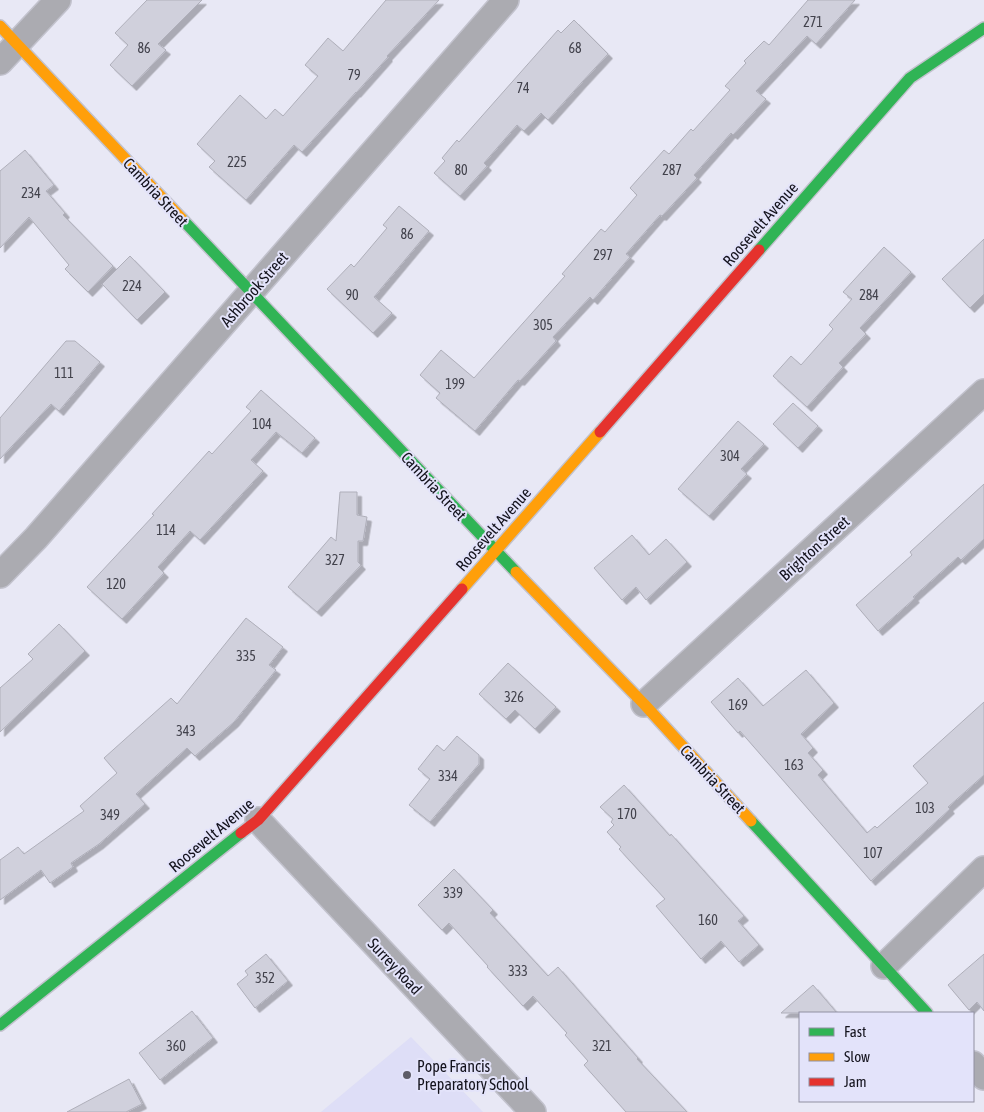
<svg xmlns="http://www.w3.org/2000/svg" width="984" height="1112" font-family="'Asap Condensed',sans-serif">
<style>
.built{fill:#dedef7}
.building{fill:#d0d0dc;stroke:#afafba;filter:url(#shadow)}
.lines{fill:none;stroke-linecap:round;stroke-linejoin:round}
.street-casing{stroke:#c2c2cd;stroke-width:28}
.fast-casing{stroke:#c2c2cd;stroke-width:14}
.slow-casing{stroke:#c2c2cd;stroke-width:14}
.jam-casing{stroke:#c2c2cd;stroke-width:14}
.street{stroke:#ababb1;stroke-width:25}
.fast{stroke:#30b455;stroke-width:11}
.slow{stroke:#ff9f0a;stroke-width:11}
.jam{stroke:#e5322d;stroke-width:11}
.poi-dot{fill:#5e5d68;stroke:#e3e3fa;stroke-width:2}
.labels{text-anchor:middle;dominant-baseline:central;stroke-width:4;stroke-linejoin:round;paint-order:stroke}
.number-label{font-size:14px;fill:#42424c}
.street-label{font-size:16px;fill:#13121c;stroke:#e3e3fa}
.poi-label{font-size:16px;fill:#13121c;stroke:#e3e3fa;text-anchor:start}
</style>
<defs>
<filter id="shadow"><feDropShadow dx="4.5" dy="4.5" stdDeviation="0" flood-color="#0004"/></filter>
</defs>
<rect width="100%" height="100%" fill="#e8e8f5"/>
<path class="built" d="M411,1037L483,1112H321Z"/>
<g class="building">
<path d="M147,0H202L158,44L166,50L132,86L110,65L128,45L115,33Z"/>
<path d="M386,0H439L387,56L388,57L356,93V92L302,152L294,145L246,200L209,167L215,161L197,144L240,95L266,119L275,109L283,116L318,76L305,65L328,38L343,51Z"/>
<path d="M808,0H855L816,44L807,36L756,91L766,99L733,135L731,133L694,175L697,178L662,216L660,215L626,254L630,257L593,300L590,297L553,337L556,341L520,381L518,380L475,431L436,398L440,393L420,375L441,350L474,378L565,276L562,274L601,229L605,232L637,195L630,188L664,150L669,154L691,129L693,131L730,90L725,86L746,63L744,61L764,41L769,45Z"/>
<path d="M574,20L608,54L582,82L548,120L541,113L524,131L517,125L484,163L487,166L460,196L434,173L445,161L442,158L457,140L459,142L558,30L561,33Z"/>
<path d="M25,150L54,185L46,191L65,213L63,215L113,266L88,292L65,269L69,265L29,217L0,248V171Z"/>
<path d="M399,206L429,231L374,297L392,313L373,333L327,289L351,264L354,267L387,228L383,225Z"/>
<path d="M984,239V294L970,308L942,279Z"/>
<path d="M884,247L911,272L860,328L866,334L839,363L843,367L807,407L773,376L791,356L801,365L833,329L829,325L852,299L843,292Z"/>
<path d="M130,256L165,292L137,320L102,284Z"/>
<path d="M66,341H75L100,362L59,411L51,404L0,459V418Z"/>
<path d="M261,390L315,438L302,453L276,432L251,460L263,471L200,540L190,531L158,567L164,573L122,619L87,587L154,515L152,514L209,451L212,454L251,411L246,407Z"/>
<path d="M793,403L818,426L798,448L773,424Z"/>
<path d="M738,421L764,444L741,469L747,474L709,516L678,489Z"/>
<path d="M984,484V539L961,560L958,557L913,597L915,598L878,631L856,605L912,555L910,552Z"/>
<path d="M340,492H357V515L367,517L363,541H358V562L361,565L317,612L288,587L331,537L336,541Z"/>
<path d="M632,535L649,555L666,539L687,562L646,600L636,587L622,600L594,568Z"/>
<path d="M246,618L283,647L269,665L276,670L234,722L195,756L187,748L136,794L145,804L99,844L71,863L73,867L50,883L41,870L0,900V860L18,847L24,854L84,811L80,806L117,773L104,758L171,698L177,704Z"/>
<path d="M59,624L85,651L0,732V688L33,659L28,654Z"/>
<path d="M508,663L556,707L535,729L515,710L506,719L479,694Z"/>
<path d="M806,670L834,703L801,734L813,748L808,753L823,770L818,775L867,833L875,826L877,828L928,783L913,766L984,702V775L948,807L950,809L871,881L740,731L738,733L711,702L738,678L763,706Z"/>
<path d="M457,736L479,755V764L430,822L409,805L430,779L418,769L437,745L444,751Z"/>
<path d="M624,785L670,836L671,834L744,916L738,921L759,945L739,962L721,941L701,959L656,906L665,899L619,849L621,847L607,832L614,825L611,822L613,819L600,807Z"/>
<path d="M454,869L493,910L490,913L548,976L558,967L638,1058L637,1059L687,1112H626L584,1065L588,1061L565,1035L567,1033L533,996L523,1006L487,967L488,966L449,923L442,930L418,905Z"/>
<path d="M266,954L288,981L255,1008L237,984L248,975L245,971Z"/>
<path d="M984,954V1011L977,1002L969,1010L948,985Z"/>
<path d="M813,985L837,1013H781Z"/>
<path d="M192,1011L213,1038L160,1080L139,1053Z"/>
<path d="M129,1079L142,1104L126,1112H67Z"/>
</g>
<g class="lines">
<g class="street-casing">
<g id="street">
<path d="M0,62L58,0"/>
<path d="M0,575L36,538L506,0"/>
<path d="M644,704L984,392"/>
<path d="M258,820L533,1112"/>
<path d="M884,966L984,869"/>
<path d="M973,1064L984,1077"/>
</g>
</g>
<g class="fast-casing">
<g id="fast">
<path d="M182,219L516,572"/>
<path d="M759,250L910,78L984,28"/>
<path d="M751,821L927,1013"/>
<path d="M0,1025L241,833"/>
</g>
</g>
<g class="slow-casing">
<g id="slow">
<path d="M0,26L182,219"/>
<path d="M516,572L644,704L751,821"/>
<path d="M462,589L600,432"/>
</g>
</g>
<g class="jam-casing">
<g id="jam">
<path d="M600,432L759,250"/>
<path d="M241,833L258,820L462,589"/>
</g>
</g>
<use href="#street" class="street"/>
<use href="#fast" class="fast"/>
<use href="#slow" class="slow"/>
<use href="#jam" class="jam"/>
</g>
<circle class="poi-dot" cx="407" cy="1075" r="5"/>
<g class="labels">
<g class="number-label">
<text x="813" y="22">271</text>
<text x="144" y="48">86</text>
<text x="575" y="48">68</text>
<text x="354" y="75">79</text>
<text x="523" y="88">74</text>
<text x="237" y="162">225</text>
<text x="461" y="170">80</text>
<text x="672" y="170">287</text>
<text x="31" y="193">234</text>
<text x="407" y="234">86</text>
<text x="603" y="255">297</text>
<text x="132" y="286">224</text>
<text x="352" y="295">90</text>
<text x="869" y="295">284</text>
<text x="543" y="325">305</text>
<text x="64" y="373">111</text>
<text x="455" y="384">199</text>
<text x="262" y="424">104</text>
<text x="730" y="456">304</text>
<text x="166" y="530">114</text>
<text x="335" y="560">327</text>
<text x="116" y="584">120</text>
<text x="246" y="656">335</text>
<text x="514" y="697">326</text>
<text x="738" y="705">169</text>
<text x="186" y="731">343</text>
<text x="794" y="765">163</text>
<text x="448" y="776">334</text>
<text x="925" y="808">103</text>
<text x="627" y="814">170</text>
<text x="110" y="815">349</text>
<text x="873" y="853">107</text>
<text x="453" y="893">339</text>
<text x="708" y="920">160</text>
<text x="518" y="971">333</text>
<text x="265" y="978">352</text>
<text x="176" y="1046">360</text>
<text x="602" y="1046">321</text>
</g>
<g class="street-label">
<text transform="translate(156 192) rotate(47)">Cambria Street</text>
<text transform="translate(760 224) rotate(-49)">Roosevelt Avenue</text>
<text transform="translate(254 289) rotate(-49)">Ashbrook Street</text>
<text transform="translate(434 486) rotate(47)">Cambria Street</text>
<text transform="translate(493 529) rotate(-49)">Roosevelt Avenue</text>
<text transform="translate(814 548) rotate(-42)">Brighton Street</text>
<text transform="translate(713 779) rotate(47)">Cambria Street</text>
<text transform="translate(211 835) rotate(-40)">Roosevelt Avenue</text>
<text transform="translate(395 966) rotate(47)">Surrey Road</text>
</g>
<g class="poi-label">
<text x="417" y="1066">Pope Francis<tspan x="417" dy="18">Preparatory School</tspan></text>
</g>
</g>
<rect x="799" y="1012" width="175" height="90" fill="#e3e3fa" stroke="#908fa1"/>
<rect x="809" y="1028" width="25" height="8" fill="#30b455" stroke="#908fa1"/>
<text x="844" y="1037" font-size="15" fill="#13121c">Fast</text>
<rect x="809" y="1053" width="25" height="8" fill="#ff9f0a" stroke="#908fa1"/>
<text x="844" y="1062" font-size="15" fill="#13121c">Slow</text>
<rect x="809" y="1078" width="25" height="8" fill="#e5322d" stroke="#908fa1"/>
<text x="844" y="1087" font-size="15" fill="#13121c">Jam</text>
</svg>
